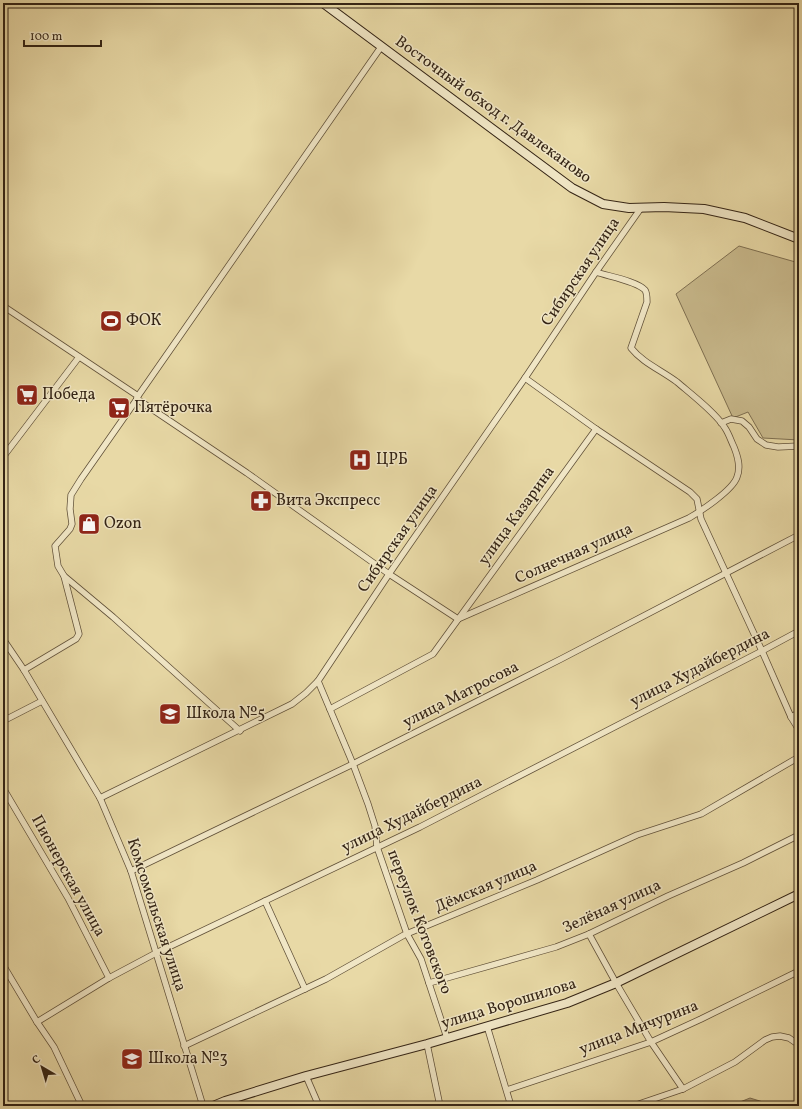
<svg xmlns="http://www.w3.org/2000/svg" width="802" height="1109" font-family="Vollkorn,serif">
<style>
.green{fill:#c9ba8d;stroke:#7e6f51}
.water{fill:#ab9b75;stroke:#7b6b4f}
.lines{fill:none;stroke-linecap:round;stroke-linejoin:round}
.street-casing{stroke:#615139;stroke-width:7}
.secondary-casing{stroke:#342415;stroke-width:10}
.street{stroke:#f0e6c5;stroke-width:5.5}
.secondary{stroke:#f0e6c5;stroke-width:8}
.labels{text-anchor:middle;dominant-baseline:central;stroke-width:3;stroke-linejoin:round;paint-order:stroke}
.street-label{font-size:16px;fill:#342415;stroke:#f0e6c5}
.poi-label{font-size:16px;fill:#342415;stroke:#f0e6c5;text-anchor:start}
</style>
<rect width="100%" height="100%" fill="#e8d9a6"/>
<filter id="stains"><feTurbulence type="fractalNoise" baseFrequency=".005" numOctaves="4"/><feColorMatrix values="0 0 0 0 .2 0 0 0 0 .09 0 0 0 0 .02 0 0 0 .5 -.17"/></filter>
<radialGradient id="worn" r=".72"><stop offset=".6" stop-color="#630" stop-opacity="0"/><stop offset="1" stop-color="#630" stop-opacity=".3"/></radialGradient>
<path class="green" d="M739,246L799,263V440L763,438L748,412L733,418L676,294Z"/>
<path class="water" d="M750,1098L776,1106H730Z"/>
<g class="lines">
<g class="street-casing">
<g id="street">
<path d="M3,306L138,396L137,398"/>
<path d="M525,378L596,429L690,492L697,499L701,519L762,651L791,717L799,730"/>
<path d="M138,396L381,47"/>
<path d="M137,399L81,479L71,495L70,509L72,524L70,529L55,546L58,566L64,576L113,617L240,731"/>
<path d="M137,399L247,473L389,574L458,619"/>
<path d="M721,423L731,419L742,421L749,427L757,439L766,445L778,447L799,446"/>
<path d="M3,457L79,357"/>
<path d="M458,619L689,518C701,511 733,490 737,477C741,467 738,457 734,447C731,441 729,434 725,428C716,413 691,394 677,382C661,370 643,363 631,348L647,302C647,298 647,293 645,290C637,281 607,276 596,272"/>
<path d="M3,639L24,670L100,798L131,871L203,1106"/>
<path d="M24,670L76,639L79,634L64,576"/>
<path d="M318,681L353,764L368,804L375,826L377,847L407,934L421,959L447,1038"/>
<path d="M330,709L433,654L596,429"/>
<path d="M791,717L799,713"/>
<path d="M3,721L42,701"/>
<path d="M3,788L68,898L109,978"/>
<path d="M100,798L292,704L306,693L318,681L389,574L525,378L596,272L641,208"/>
<path d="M131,871L353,764L561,659L799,535"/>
<path d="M265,901L305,989"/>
<path d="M589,934L616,983L651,1042L683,1089"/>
<path d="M3,965L37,1022L54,1047L82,1106"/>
<path d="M429,983L556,947L589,934L668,896L743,863L799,835"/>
<path d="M37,1022L109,978L156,953L420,827L762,651L799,631"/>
<path d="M487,1026L511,1106"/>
<path d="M427,1044L440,1106"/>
<path d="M184,1046L326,979L404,935L537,880L637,835L701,814L799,757"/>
<path d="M306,1076L319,1106"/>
<path d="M507,1090L651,1042L701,1019L799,971"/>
<path d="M633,1106L683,1089L735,1062L765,1040L772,1037L780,1036L789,1038L799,1045"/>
</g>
</g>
<g class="secondary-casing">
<g id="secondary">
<path d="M323,3L572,188L603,204L629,208L664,207L704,209L745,218L799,239"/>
<path d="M213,1106L225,1101L306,1076L427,1044L567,1003L616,983L799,894"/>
</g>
</g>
<use href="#street" class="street"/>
<use href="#secondary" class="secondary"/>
</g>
<defs>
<g id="stadium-square" transform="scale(1.15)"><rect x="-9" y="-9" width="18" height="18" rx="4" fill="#8f2418" stroke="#f0e6c5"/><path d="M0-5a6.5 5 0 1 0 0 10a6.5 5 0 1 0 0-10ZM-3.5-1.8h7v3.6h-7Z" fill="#fff"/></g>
<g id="supermarket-square" transform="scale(1.15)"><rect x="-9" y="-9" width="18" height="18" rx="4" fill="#8f2418" stroke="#f0e6c5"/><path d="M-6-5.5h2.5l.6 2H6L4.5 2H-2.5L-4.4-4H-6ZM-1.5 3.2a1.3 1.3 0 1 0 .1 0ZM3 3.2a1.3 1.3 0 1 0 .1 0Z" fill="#fff"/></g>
<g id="hospital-square" transform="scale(1.15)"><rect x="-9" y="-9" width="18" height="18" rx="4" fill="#8f2418" stroke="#f0e6c5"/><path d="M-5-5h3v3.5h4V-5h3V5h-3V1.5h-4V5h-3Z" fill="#fff"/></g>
<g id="pharmacy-square" transform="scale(1.15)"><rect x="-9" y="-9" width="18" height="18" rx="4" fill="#8f2418" stroke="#f0e6c5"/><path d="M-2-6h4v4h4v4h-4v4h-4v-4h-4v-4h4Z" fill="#fff"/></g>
<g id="shop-square" transform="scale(1.15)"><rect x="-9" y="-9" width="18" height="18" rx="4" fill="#8f2418" stroke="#f0e6c5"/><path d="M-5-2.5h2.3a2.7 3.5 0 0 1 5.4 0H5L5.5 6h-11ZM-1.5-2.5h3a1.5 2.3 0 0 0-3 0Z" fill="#fff"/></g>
<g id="school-square" transform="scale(1.15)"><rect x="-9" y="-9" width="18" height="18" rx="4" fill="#8f2418" stroke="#f0e6c5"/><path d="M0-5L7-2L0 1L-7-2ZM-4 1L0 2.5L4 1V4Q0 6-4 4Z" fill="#fff"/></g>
</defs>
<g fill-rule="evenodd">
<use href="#stadium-square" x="111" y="321"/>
<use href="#supermarket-square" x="27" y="395"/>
<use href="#supermarket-square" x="119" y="408"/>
<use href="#hospital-square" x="360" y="460"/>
<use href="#pharmacy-square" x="261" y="501"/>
<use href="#shop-square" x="89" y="524"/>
<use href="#school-square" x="170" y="714"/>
<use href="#school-square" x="132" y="1059"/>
</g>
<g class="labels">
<g class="street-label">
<text transform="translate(493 110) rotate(36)">Восточный обход г. Давлеканово</text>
<text transform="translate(581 272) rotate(-56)">Сибирская улица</text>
<text transform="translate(517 516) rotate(-54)">улица Казарина</text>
<text transform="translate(398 539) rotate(-55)">Сибирская улица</text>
<text transform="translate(574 554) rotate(-24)">Солнечная улица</text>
<text transform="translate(700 668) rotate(-27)">улица Худайбердина</text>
<text transform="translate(461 695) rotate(-27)">улица Матросова</text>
<text transform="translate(412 815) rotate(-26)">улица Худайбердина</text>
<text transform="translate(68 876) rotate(61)">Пионерская улица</text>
<text transform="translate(486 887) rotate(-23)">Дёмская улица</text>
<text transform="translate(612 907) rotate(-25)">Зелёная улица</text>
<text transform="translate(156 915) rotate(72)">Комсомольская улица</text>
<text transform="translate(419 922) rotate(69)">переулок Котовского</text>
<text transform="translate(509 1004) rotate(-17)">улица Ворошилова</text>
<text transform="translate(639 1028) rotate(-21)">улица Мичурина</text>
</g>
<g class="poi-label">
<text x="126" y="321">ФОК</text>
<text x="42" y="395">Победа</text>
<text x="134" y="408">Пятёрочка</text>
<text x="376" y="460">ЦРБ</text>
<text x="276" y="501">Вита Экспресс</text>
<text x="104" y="524">Ozon</text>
<text x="186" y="714">Школа №5</text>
<text x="148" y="1059">Школа №3</text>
</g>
</g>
<rect width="802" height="1109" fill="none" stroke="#e8d9a6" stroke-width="16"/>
<rect x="4" y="4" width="794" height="1101" fill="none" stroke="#342415" stroke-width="2"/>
<rect x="8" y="8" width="786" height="1093" fill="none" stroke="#342415"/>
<g transform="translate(42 1067) rotate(322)" stroke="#f0e6c5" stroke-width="3" paint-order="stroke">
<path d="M0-3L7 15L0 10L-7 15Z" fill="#342415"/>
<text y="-6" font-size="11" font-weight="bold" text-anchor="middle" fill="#342415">С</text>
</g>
<path d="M24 40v6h77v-6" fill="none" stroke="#342415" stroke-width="2"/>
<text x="30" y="40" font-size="12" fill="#342415" stroke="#f0e6c5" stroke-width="3" paint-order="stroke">100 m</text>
<rect width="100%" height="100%" filter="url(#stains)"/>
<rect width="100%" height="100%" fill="url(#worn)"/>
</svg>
